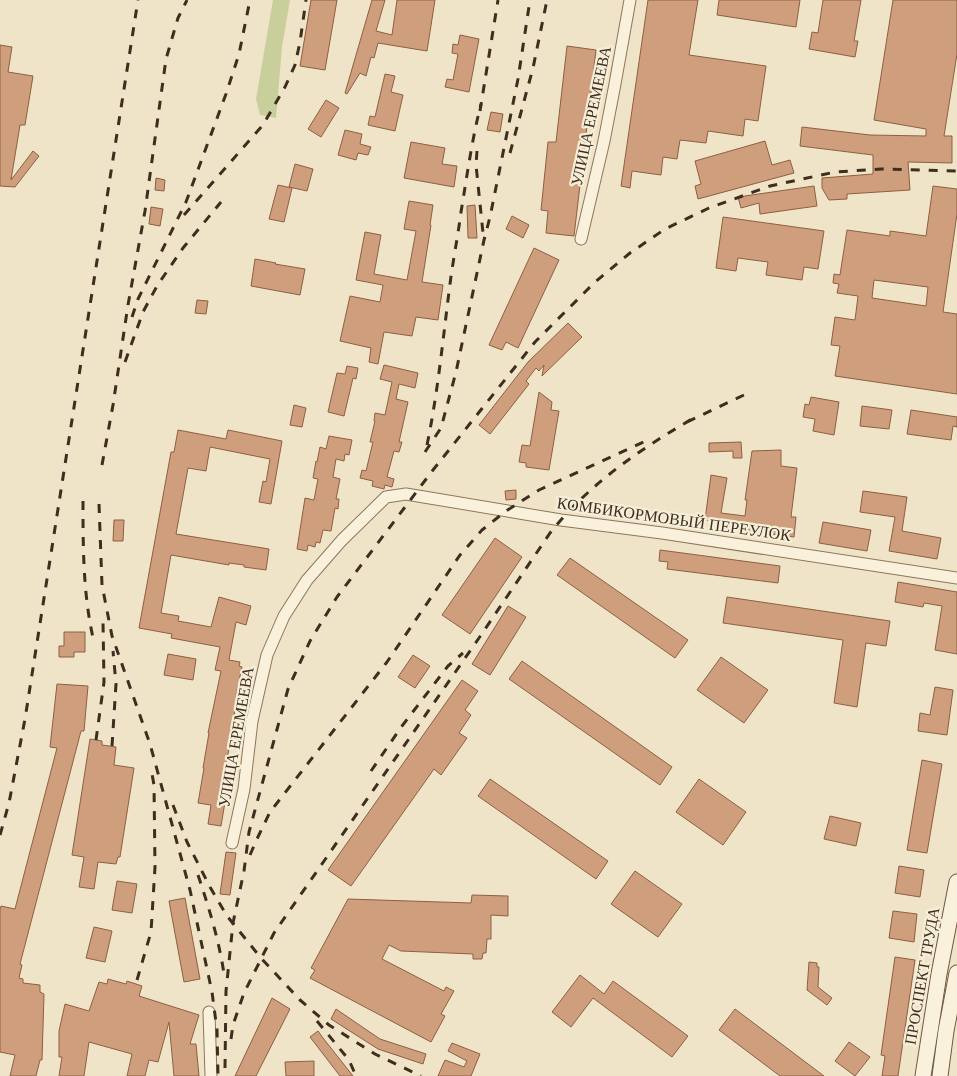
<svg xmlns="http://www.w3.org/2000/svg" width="957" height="1076" font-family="'Times New Roman',serif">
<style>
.green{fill:#c9cf9b}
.building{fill:#cf9f7d;stroke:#8d5f41;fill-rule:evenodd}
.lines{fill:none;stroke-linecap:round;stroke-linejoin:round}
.street-casing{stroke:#8d765c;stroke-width:13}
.secondary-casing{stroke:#6f573f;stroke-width:17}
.street{stroke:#faf1dc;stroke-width:11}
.secondary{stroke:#faf1dc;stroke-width:15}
.rail{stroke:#3d2e20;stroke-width:3;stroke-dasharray:9 9;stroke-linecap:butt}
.labels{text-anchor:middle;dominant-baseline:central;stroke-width:4.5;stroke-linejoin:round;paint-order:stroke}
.street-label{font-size:16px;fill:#3d2e20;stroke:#f7eed8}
</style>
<rect width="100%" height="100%" fill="#f0e4c8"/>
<path class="green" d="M273,0H290L282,47L276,118L260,115L256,99Z"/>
<g class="building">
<path d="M311,0H337L325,70L300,66Z"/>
<path d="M372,0H385L376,31L392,35L397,0H435L427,51L378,43L374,58L371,57L366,76L360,73L347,94L345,93Z"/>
<path d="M648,0H698L689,55L766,66L758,121L745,119L743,136L708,131L706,143L680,140L677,159L663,157L661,175L632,171L630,188L621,186Z"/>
<path d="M719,0H800L796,27L717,15Z"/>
<path d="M823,0H861L854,41H858L855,57L809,49L812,32L818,33Z"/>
<path d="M893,0H957V54L944,136H952V163L908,162L910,190L847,194V199L829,200L822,188V178L873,174V155L800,146L802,127L870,135L926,136V129L874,120Z"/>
<path d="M460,35L479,39L469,92L445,87L447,79L453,80L458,54L452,53L453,44L458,45Z"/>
<path d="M0,45L12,47L8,72L33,76L25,125H20L11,180L33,151L39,156L15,187L0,186Z"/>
<path d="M567,46L596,50L574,236L546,233L548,211L541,210L548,142H556Z"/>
<path d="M385,74L395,76L391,92L403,95L395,131L368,125L370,116L375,117Z"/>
<path d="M326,100L339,108L321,137L308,129Z"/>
<path d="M491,112L503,114L500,132L487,130Z"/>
<path d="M345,130L362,134L360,144L371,147L368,155L358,153L356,160L338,155Z"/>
<path d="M765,141L772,165L790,160L794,173L698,199L695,186L701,184L695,161Z"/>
<path d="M411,142L445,148L442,164L457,166L454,187L404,178Z"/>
<path d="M295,164L313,169L307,191L289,187Z"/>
<path d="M156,178L165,180L164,191L155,190Z"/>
<path d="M278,185L292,188L284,222L269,219Z"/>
<path d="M814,186L817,206L760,214L759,203L741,208L738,197Z"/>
<path d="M933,186L957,189V214L943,312L957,314V394L835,376L840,346L831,345L835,317L855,320L858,296L837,293L839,284L833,283L834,274L840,275L847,230L890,236V231L926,236ZM874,280L928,287L926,306L872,298Z"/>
<path d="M409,201L433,205L430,225H431L422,282L443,285L438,320L416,317L412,336L384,332L378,364L369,362L371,348L340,341L350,296L380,302L383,285L356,280L365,232L381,235L374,274L407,280L416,231L404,229Z"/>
<path d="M475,205L477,238H468L467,206Z"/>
<path d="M151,207L163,209L160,226L149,224Z"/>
<path d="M512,216L529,225L523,238L506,229Z"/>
<path d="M723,217L824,231L818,269L804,267L802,280L766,275L768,262L738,258L736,271L716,268Z"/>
<path d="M534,248L559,260L518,348L506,342L502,350L489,345Z"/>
<path d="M255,259L276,263L275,264L305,269L300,295L251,286Z"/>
<path d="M197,300L208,301L206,314L195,313Z"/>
<path d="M568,323L582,337L542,376L544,365L539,371L536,368L526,381L529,384L490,434L479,425L528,362Z"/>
<path d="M384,365L418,373L415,388L399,384L396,399L408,402L399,442H402L399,452L394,451L387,477L394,479L392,487L385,485L384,489L372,486L373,481L360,478L362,470L366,471L373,442H370L375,421H374L375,413L385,415L392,382L380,379Z"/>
<path d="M347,366L358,368L356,379L353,378L344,416L328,412L337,373L345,374Z"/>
<path d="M539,392L552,402L551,410L559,411L549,470L526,467V463L519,462L522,445L530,446Z"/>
<path d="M811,397L839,402L834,435L813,431L815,419L803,417L805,404L809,405Z"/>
<path d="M294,405L306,408L302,427L290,425Z"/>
<path d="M862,406L892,410L889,429L860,426Z"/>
<path d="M911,410L957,417V427L953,426L951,440L907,434Z"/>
<path d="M178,430L226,439L228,430L282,441L271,504L259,502L263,481L266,482L270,459L210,447L206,471L188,468L176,534L269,549L266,570L244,567V565L229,563V565L171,555L161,613L179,616L178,621L211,627L219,597L251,606L246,625L236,622L229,660L240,662L239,666L242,667L236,695L238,696L229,739L231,740L219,795L226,796L221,826L208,824L211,805L198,803L204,768H203L209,733H208L221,671L215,670L220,647L171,638L172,634L139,628L171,452H174Z"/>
<path d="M329,436L352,440L349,455L345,454L344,461L336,459L333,477L340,479L336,499H339L338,509L335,508L331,531L323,530L320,543L316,542L315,547L308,545L307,551L297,549L305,498L314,500L318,479L313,478L316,461L317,462L320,447L326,449Z"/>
<path d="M741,442L742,458H733V451L709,452V443Z"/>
<path d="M781,450V466L797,468L791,517H796L794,537L722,528L723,522L705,520L711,475L727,478L721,513L745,516L747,500H745L752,451Z"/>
<path d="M516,490V499L506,500L505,491Z"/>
<path d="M863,491L907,497L902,531L941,538L937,559L889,551L895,517L860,512Z"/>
<path d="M114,520H124L123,541H113Z"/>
<path d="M823,522L871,530L867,551L819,543Z"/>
<path d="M495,538L522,557L470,634L442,615Z"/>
<path d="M660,550L780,566L778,583L667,569L668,562L659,561Z"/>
<path d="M570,558L688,640L675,658L557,575Z"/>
<path d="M898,582L957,592V654L935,650L942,606L924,603L923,607L895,602Z"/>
<path d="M727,597L890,621L886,646L866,643L857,707L834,703L843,640L723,623Z"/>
<path d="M508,606L526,617L490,675L472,664Z"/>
<path d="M64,632H85V652H74V657H59V646H64Z"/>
<path d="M168,654L196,659L193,680L164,675Z"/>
<path d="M413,655L430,666L415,688L398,677Z"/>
<path d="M721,657L768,690L744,723L697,690Z"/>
<path d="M522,661L672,767L660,785L509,679Z"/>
<path d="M462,680L478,691L465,710L471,715L459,733L467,738L441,775L434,769L351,886L328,870Z"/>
<path d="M57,684L88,686L84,731H81L20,964L22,965L19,978L23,979V983L40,985V992L44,994L42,1060H40L36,1076H10L15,1055L0,1052V910L1,906L15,909L57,748L50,747Z"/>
<path d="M935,687L953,690L947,735L918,731L920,713L930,715Z"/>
<path d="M90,739L102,741V745L116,747L114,765L134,768L120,857H118L116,864L98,862L94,889L79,887L84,857L72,855Z"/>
<path d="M922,760L942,764L927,853L907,850Z"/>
<path d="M490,779L608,861L596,879L478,796Z"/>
<path d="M699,779L746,812L723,845L676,812Z"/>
<path d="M830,816L861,823L856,846L824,839Z"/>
<path d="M226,852L236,853L230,895L220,894Z"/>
<path d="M899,866L924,870L920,897L895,893Z"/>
<path d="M635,871L682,904L658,937L611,904Z"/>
<path d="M117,881L137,884L132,913L112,910Z"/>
<path d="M472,895L508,896V916L491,915V939H487L486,953H483L482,959H473V954L401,951L389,945L382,959L444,991L446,987L454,991L441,1014L445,1016L431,1042L310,978L315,970L311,968L348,899L471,903Z"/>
<path d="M185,898L200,979L184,982L169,901Z"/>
<path d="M893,911L917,914L914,942L889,938Z"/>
<path d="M94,927L112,931L105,962L86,958Z"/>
<path d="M895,957L915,960L898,1076H882L885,1056L881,1055Z"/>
<path d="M809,962L817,963V967H819L818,987L832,998L827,1005L807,990Z"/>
<path d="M580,975L604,994L613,981L688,1036L672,1057L593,998L571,1027L552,1012Z"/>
<path d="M108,979L126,984L127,981L142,986L139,996L199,1015L190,1044H196L199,1076H174L169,1022L158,1062L149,1060L145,1076H127L132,1054L89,1042L84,1076H59L62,1057H59V1031L65,1004L89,1011L99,982L107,984Z"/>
<path d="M272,998L290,1009L256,1076H235Z"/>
<path d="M336,1009L380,1039L426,1054L423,1064L378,1049L331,1019Z"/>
<path d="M735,1009L824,1076H780L719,1030Z"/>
<path d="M318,1031L323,1038L353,1076H340L310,1037Z"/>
<path d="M849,1042L870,1057L855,1076L835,1061Z"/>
<path d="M452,1043L480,1054L471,1076H438L445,1060L464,1067L467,1061L448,1051Z"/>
<path d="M314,1061V1076H286L285,1062Z"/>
</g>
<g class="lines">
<g class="street-casing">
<g id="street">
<path d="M581,239L604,141L615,84L630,0"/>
<path d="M232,843L244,789L252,721L267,655L284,616L307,580L342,540L386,497L406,494L561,520L662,533L957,578"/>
<path d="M209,1012L211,1076"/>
</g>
</g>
<g class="secondary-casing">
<g id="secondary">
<path d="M923,1076L939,974L957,882"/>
<path d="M940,1076L946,1031L957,973"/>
</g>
</g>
<use href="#street" class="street"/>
<use href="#secondary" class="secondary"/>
<g class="rail">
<path d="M480,111L498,0"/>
<path d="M477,151L476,165L483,233"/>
<path d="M510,153L533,68L547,0"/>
<path d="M184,215L263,125L285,87L295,65L300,42L306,0"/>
<path d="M132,317L138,299L186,202L226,94L239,54L250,0"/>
<path d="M125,362L143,312L157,286L183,248L221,202"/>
<path d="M687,422L746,394"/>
<path d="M427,445C438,392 443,338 450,284C453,260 458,236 461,212C467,176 472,139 481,104"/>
<path d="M425,452L441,428L456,372L484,240L490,217L518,79L530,0"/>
<path d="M102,465L113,405L128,305L145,211L166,59L178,18L187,0"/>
<path d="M83,501C83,548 83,596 94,642"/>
<path d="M99,504L102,585L112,636L150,744L190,890L212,992L217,1030L218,1076"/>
<path d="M96,740L104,682L103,622"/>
<path d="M112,746L116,684L113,651"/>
<path d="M371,771L402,726L448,666L463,653"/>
<path d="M173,805L187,842L210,887L227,916L261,958L300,1000L329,1025L375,1054L421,1076"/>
<path d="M0,835L9,803L25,719L138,0"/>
<path d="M250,855L256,841L270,812L387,662L460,555L482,530L506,511L539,490L650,439"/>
<path d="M198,875C209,908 219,940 224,974"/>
<path d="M137,980L151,932L155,867L154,785L152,774"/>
<path d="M317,1021L349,1060L356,1076"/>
<path d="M231,1039L233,1025L244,993L274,933L479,638L550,533C589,484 639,450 692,419"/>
<path d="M225,1068L226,991L233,923L244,871L249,832L288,689L310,641L337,597L433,470L535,342L594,283L630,253L665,229L709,208L770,186L835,172L881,169L957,171"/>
</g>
</g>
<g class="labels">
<g class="street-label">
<text transform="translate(591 116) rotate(-78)">УЛИЦА ЕРЕМЕЕВА</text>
<text transform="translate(674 519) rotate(8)">КОМБИКОРМОВЫЙ ПЕРЕУЛОК</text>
<text transform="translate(236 737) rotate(-80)">УЛИЦА ЕРЕМЕЕВА</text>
<text transform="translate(922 976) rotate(-80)">ПРОСПЕКТ ТРУДА</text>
</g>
</g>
</svg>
